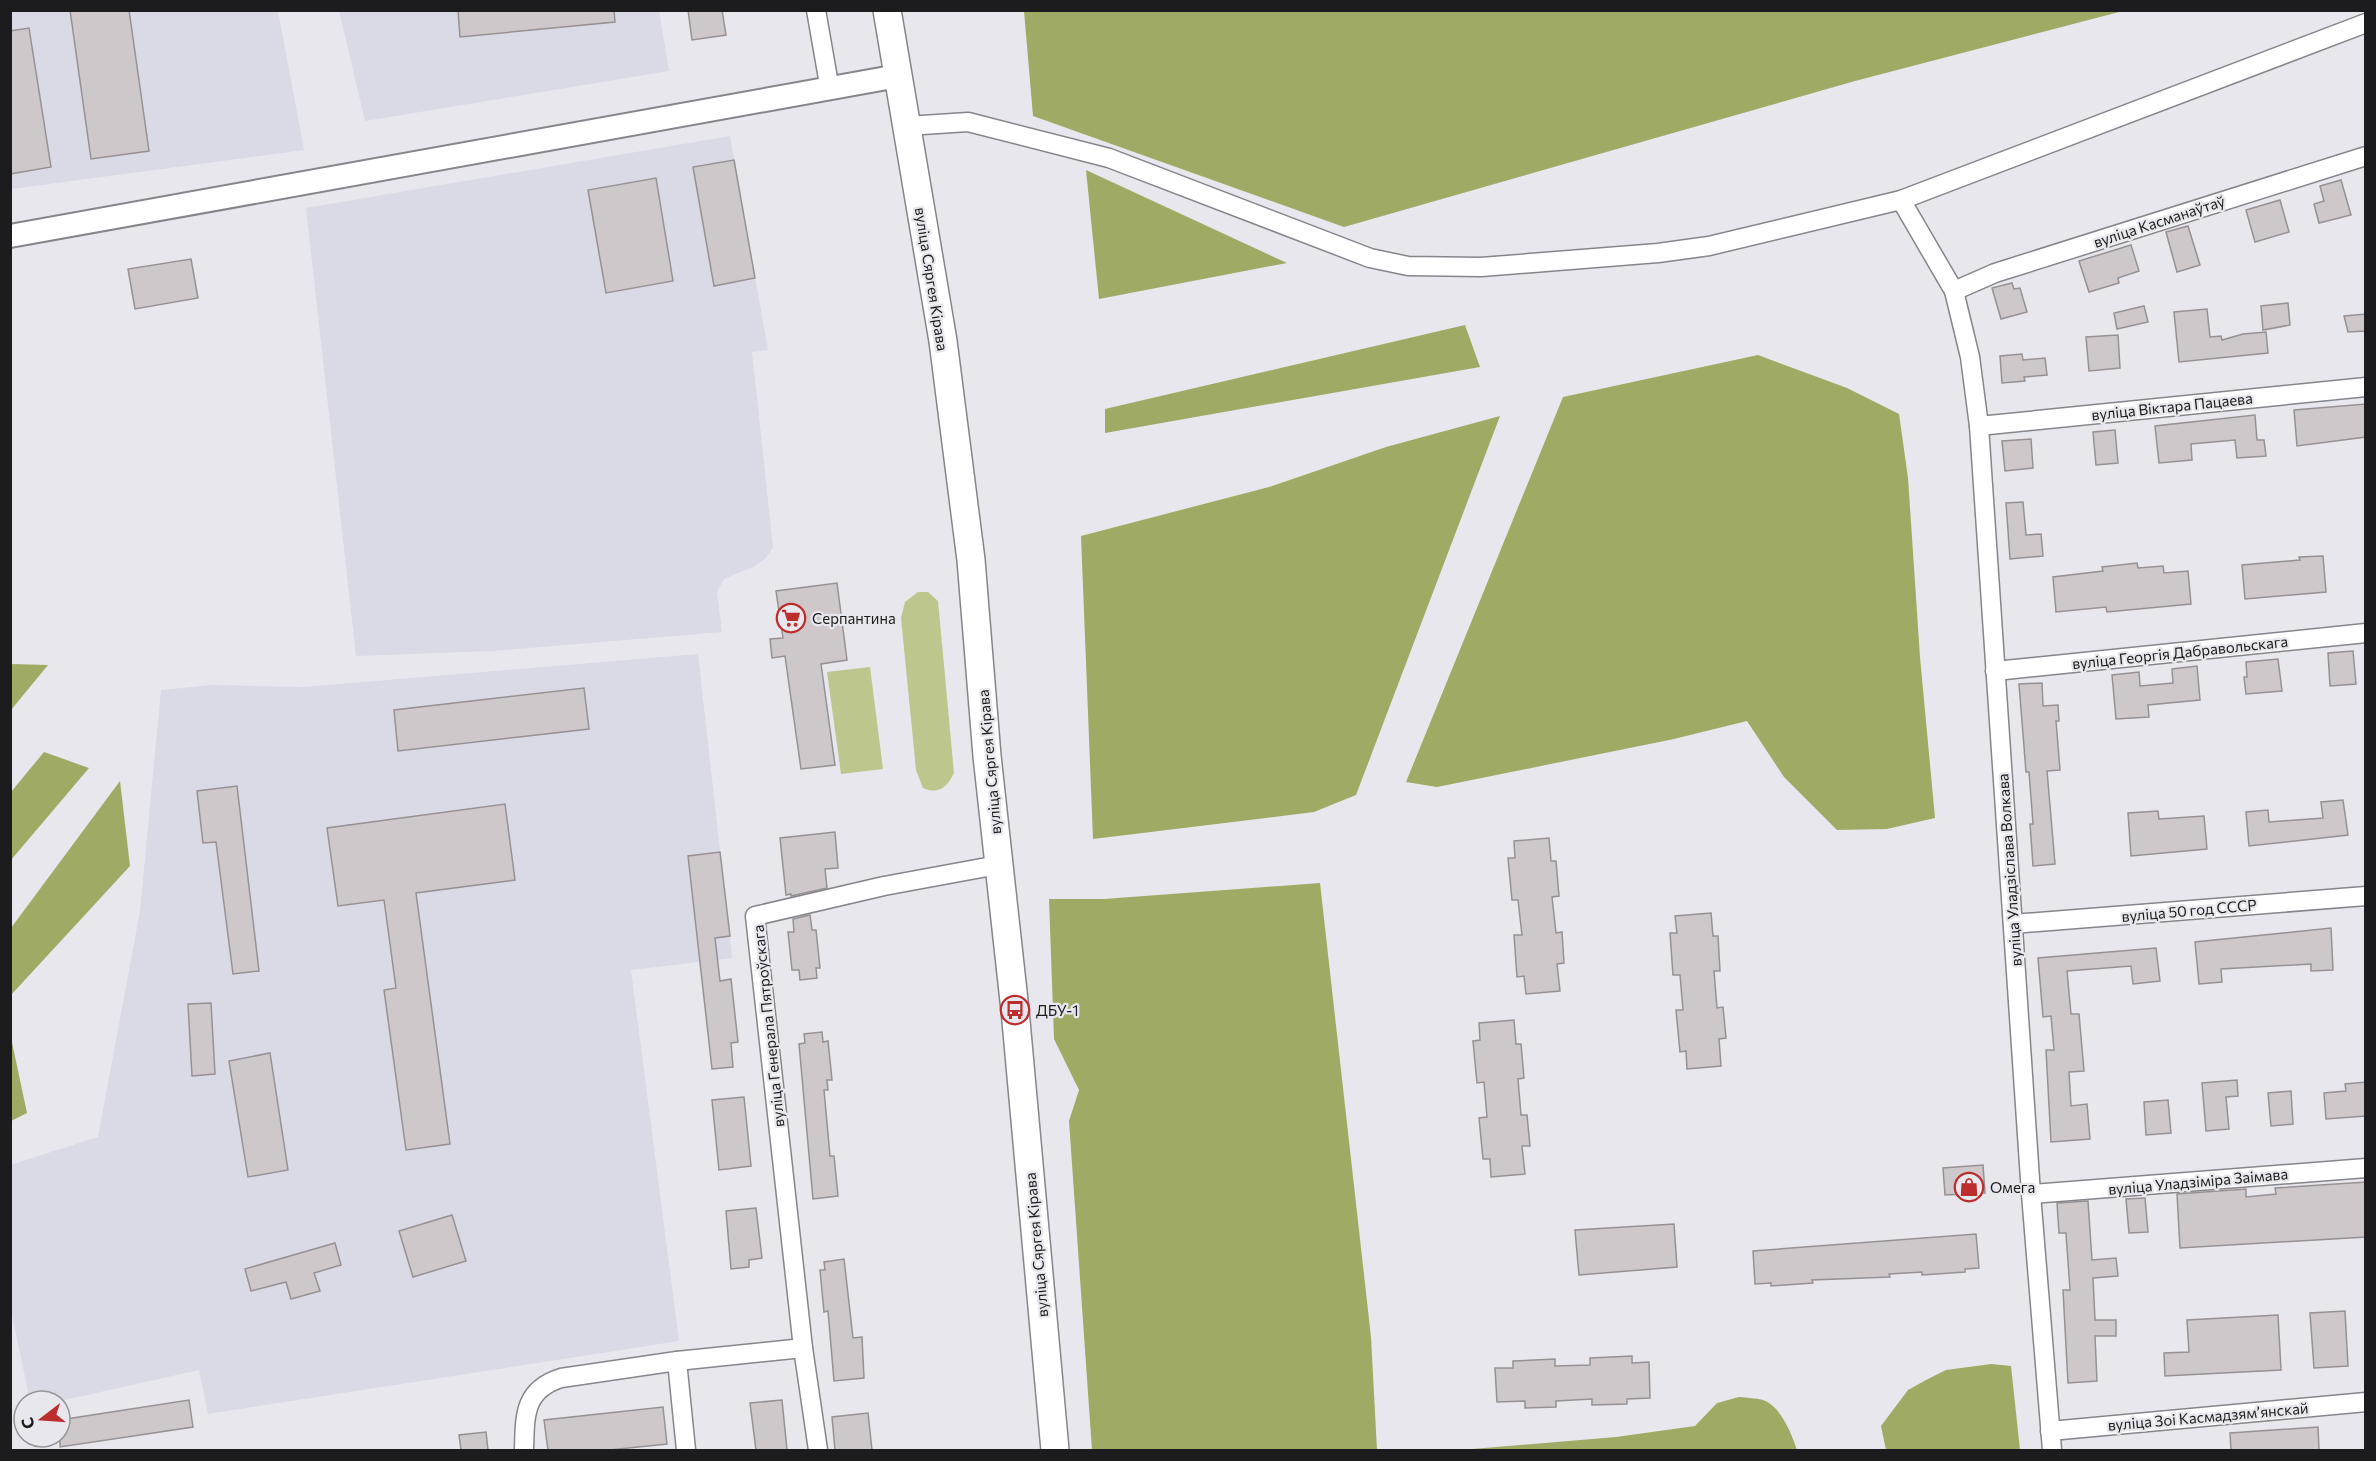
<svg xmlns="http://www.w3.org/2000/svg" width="2376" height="1461" font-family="Commissioner,sans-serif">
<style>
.built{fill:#dadae7}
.green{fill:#bdc78d}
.forest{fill:#9fab64}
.building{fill:#cfc8ca;stroke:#979193;stroke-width:1.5}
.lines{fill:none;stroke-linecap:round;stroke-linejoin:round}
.minor-casing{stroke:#85858b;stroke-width:21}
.tertiary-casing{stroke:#85858b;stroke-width:26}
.primary-casing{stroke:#85858b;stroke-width:30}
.minor{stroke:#fff;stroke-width:18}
.tertiary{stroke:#fff;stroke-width:22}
.primary{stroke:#fff;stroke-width:27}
.labels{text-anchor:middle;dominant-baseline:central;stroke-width:4.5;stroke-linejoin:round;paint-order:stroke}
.street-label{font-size:15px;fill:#1c1c1e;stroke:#e7e7ed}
.poi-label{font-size:15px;fill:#1c1c1e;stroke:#e7e7ed;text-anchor:start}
</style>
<rect width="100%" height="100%" fill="#e7e7ed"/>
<g class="built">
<path d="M10,11H278L304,150L11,189Z"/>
<path d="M339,11H659L669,71L365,121Z"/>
<path d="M730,136L768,350L752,352L773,547L766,558L755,566L724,579L717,592L722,632L492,651L356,656L306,208Z"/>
<path d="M698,654L732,958L631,970L679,1341L208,1414L199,1370L60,1401H30L11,1310L10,1165L98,1137L140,911L161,690L212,685L304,687Z"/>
</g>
<g class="green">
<path d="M918,592H928L938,601L954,773C947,787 939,795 923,788L916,770L901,618L905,602Z"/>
<path d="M870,667L883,769L841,774L827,672Z"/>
</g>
<g class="forest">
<path d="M1024,11V10L2123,11L1855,81L1344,227L1033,116Z"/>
<path d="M1086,170L1287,263L1099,299Z"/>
<path d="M1465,325L1480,367L1105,433V409Z"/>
<path d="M1758,355L1847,388L1899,414L1908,478L1920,657L1935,818L1887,829L1837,830L1784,777L1747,721L1674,739L1437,787L1406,782L1563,397Z"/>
<path d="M1500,416L1356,795L1314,812L1093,839L1081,536L1269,487L1386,447Z"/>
<path d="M11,664L48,665L11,710L10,664Z"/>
<path d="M44,752L89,768L11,860V792Z"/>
<path d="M120,781L130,866L11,995V928Z"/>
<path d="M1320,883L1371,1337L1377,1450H1092L1069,1121L1079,1090L1054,1039L1049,899H1104Z"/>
<path d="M10,1033L27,1113L11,1121H10Z"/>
<path d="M1991,1364L2011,1366L2020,1450H1886L1881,1426L1908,1390L1926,1380L1946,1370Z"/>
<path d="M1739,1397C1747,1398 1756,1398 1763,1400C1781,1406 1792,1435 1797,1450H1460L1616,1437L1695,1426L1717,1403Z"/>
</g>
<g class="building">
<path d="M70,10H129L149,151L91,159Z"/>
<path d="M458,10H614L615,22L460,37Z"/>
<path d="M688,10H722L726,35L692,40Z"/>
<path d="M29,28L51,167L10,174V31Z"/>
<path d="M734,160L755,278L714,286L693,167Z"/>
<path d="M656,178L673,281L606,293L588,190Z"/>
<path d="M2341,180L2351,215L2319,223L2314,204L2324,201L2320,186Z"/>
<path d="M2280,200L2289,232L2255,242L2246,210Z"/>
<path d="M2188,226L2200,265L2177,272L2166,232Z"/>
<path d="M2131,245L2139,271L2118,278L2119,283L2089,292L2079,261Z"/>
<path d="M191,259L198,298L135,309L128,269Z"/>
<path d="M2012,283L2014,289L2020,288L2027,312L2001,319L1992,288Z"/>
<path d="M2288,303L2290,325L2263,330L2261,306Z"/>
<path d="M2144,306L2148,322L2117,329L2114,313Z"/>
<path d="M2207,309L2210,337L2221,336L2222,340L2243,334L2266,332L2268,353L2179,362L2174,312Z"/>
<path d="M2366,314V331L2348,332L2344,316Z"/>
<path d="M2118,335L2120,368L2089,371L2086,337Z"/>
<path d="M2022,354L2023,360L2045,358L2047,375L2024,377L2025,381L2002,383L2000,356Z"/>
<path d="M2366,404V437L2297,446L2294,410Z"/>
<path d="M2255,415L2257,440H2264L2266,456L2237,458L2235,440L2191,444L2192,460L2159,463L2155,426Z"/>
<path d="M2115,430L2118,463L2096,465L2093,432Z"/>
<path d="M2031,439L2033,468L2005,471L2002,441Z"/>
<path d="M2023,502L2026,535L2041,534L2043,556L2010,559L2006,503Z"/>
<path d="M2323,556L2326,592L2245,599L2242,565L2300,560L2299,557Z"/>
<path d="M2137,563L2138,568L2163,566L2164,573L2188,571L2191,604L2107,612L2106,607L2056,612L2053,577L2103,571L2102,567Z"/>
<path d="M837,583L847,660L821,664L835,765L801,769L785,656L772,658L770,639L783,638L776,591Z"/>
<path d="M2353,651L2356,684L2330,686L2328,653Z"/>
<path d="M2278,659L2282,691L2246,694L2244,677H2247L2246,662Z"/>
<path d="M2197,666L2200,700L2148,705L2149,717L2116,719L2112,675L2139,672L2140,686L2173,683L2172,669Z"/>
<path d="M2042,683L2043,706L2058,705L2059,721H2056L2060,770L2047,771L2055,864L2033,866L2030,824H2033L2029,772H2026L2019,684Z"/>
<path d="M584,688L589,729L398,751L394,710Z"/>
<path d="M237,786L259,971L233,974L216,842L203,843L197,791Z"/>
<path d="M2343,800L2348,835L2249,846L2246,812L2268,810L2269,822L2323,818L2321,802Z"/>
<path d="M505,804L515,880L416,893L450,1144L406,1150L384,990L396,988L384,900L338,906L327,828Z"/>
<path d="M2158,811L2159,819L2204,816L2207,849L2131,856L2128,813Z"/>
<path d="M835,832L838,868L825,869L827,888L791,896V894L786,895L780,838Z"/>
<path d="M1549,838L1551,861H1556L1559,896L1552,897L1556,933L1562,932L1564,963L1557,964L1560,991L1526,994L1524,976L1517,977L1514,935H1522L1518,900H1512L1508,858H1515L1514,841Z"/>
<path d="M720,852L730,936L715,938L720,981L731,979L738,1042L731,1043L733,1067L712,1069L688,856Z"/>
<path d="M1711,913L1713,936H1718L1720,971H1714L1717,1008L1723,1007L1726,1038L1719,1039L1721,1066L1687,1069L1686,1051L1680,1052L1676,1010H1683L1680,975H1673L1670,933H1677L1675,916Z"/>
<path d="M810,915L812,930H816L820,968H816L817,978L800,980L799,970H792L788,932H794L793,919Z"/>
<path d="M2331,928L2333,970L2311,971V964L2221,969L2222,982L2199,984L2195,942Z"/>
<path d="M2156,948L2160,981L2133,984L2131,966L2067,971L2071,1014H2079L2084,1071L2069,1072L2071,1106L2087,1104L2090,1139L2051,1142L2046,1050H2054L2051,1016L2043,1017L2038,958Z"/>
<path d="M211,1003L215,1074L192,1076L188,1004Z"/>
<path d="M1514,1020L1516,1044H1521L1524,1078L1518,1079L1521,1115H1527L1530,1146H1522L1525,1174L1491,1177L1490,1159H1483L1479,1118L1487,1117L1484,1082L1477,1083L1473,1041L1480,1040L1479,1023Z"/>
<path d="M822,1032L823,1042L828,1041L832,1080H827L828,1090H824L830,1156H834L838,1196L813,1199L799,1044L805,1043L804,1034Z"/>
<path d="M270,1053L288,1170L248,1177L229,1061Z"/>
<path d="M2237,1080L2238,1096L2226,1097L2229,1129L2206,1131L2202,1083Z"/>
<path d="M2366,1082V1116L2326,1119L2324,1093L2346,1091L2345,1084Z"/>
<path d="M2291,1091L2293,1124L2271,1126L2268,1093Z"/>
<path d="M744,1097L751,1166L719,1170L712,1100Z"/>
<path d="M2168,1100L2171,1133L2146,1135L2144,1102Z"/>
<path d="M1983,1165L1985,1193L1945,1195L1943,1168Z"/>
<path d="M2366,1182V1237L2180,1248L2177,1194L2246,1189V1197L2276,1194L2275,1188Z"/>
<path d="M2145,1198L2148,1232L2129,1233L2126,1199Z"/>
<path d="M2088,1201L2092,1260L2116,1258L2118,1276L2093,1278L2095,1320H2116V1336H2095L2097,1381L2068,1383L2063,1290H2070L2066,1233H2059L2057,1203Z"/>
<path d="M756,1208L762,1258L749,1260V1267L731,1269L726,1211Z"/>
<path d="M452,1215L466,1261L413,1277L399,1231Z"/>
<path d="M1674,1224L1677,1267L1579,1275L1575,1230Z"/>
<path d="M1976,1234L1979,1268L1965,1269V1272L1922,1275V1272L1889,1274L1890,1277L1812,1280L1813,1283L1771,1286V1283L1755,1284L1753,1251Z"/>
<path d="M335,1243L341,1265L314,1273L320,1291L291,1299L286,1282L251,1291L245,1269Z"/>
<path d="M844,1259L853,1338L862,1337L864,1378L834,1381L828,1311L824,1312L820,1270H825L824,1262Z"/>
<path d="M2345,1311L2348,1366L2314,1368L2310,1313Z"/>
<path d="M2278,1315L2281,1370L2165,1376L2164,1353L2189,1352L2187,1320Z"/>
<path d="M1632,1356V1363L1649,1362L1650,1398L1627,1399V1404L1592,1405V1399L1556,1401V1407L1525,1408V1401L1497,1402L1495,1368H1513V1361L1555,1359V1366L1590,1365V1358Z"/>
<path d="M189,1400L193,1427L60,1447V1420Z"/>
<path d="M782,1400L787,1450H756L750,1403Z"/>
<path d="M663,1407L667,1444L609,1450H548L544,1420Z"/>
<path d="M868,1413L872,1450H835L832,1417Z"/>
<path d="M2318,1427L2319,1450H2231L2230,1433Z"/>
<path d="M486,1432L488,1450H461L459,1435Z"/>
</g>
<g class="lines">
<g class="minor-casing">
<g id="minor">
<path d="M816,10L830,90"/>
<path d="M907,126L968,122L1109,158L1370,258L1408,266L1481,267L1658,253L1709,246L1901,200L2366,23"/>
<path d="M1901,200L1954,291L1970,357L1979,426L2031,1194L2052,1450"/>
<path d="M1954,291L1995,273L2366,156"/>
<path d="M1979,426L2366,387"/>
<path d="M1995,671L2366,633"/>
<path d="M2013,924L2366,896"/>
<path d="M2031,1194L2366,1168"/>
<path d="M677,1361L686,1450"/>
<path d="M2050,1431L2366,1402"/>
<path d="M524,1450C525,1417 523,1390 561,1378L677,1361L803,1348"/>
<path d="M818,1450L803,1348L755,916L884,886L998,865"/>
</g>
</g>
<g class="tertiary-casing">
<path id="tertiary" d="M10,236L898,76"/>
</g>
<g class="primary-casing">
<path id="primary" d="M887,10L943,341L971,560L987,756L1015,1010L1055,1450"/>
</g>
<use href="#minor" class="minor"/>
<use href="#tertiary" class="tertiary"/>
<use href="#primary" class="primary"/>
</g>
<defs>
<g id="supermarket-ring" transform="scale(1.5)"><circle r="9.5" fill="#e7e7ed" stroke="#bc2d2e" stroke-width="1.5"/><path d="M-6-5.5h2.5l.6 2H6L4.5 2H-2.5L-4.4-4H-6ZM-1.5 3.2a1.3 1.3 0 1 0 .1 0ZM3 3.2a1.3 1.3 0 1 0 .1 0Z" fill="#bc2d2e"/></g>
<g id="bus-ring" transform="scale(1.5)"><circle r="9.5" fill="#e7e7ed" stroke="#bc2d2e" stroke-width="1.5"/><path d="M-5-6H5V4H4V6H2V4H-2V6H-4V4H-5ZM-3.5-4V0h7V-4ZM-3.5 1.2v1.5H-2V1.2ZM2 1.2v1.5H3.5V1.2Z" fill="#bc2d2e"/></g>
<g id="shop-ring" transform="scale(1.5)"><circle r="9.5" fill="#e7e7ed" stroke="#bc2d2e" stroke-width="1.5"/><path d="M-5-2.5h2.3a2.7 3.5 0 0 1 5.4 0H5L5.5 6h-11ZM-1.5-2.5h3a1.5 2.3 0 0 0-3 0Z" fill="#bc2d2e"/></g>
</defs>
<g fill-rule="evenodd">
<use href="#supermarket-ring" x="791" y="618"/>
<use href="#bus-ring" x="1015" y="1010"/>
<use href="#shop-ring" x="1969" y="1187"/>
</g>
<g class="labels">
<g class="street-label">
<text transform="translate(2159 221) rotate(-18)">вуліца Касманаўтаў</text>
<text transform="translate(932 279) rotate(81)">вуліца Сяргея Кірава</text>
<text transform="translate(2172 406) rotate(-6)">вуліца Віктара Пацаева</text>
<text transform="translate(2180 652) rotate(-6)">вуліца Георгія Дабравольскага</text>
<text transform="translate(989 762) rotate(-95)">вуліца Сяргея Кірава</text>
<text transform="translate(2009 870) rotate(-94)">вуліца Уладзіслава Волкава</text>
<text transform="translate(2189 910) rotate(-5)">вуліца 50 год СССР</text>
<text transform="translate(768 1026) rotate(-96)">вуліца Генерала Пятроўскага</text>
<text transform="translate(2198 1181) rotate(-5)">вуліца Уладзіміра Заімава</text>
<text transform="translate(1036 1245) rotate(-95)">вуліца Сяргея Кірава</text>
<text transform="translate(2208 1416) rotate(-5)">вуліца Зоі Касмадзямʼянскай</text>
</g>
<g class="poi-label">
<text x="812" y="618">Серпантина</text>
<text x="1036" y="1010">ДБУ-1</text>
<text x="1990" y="1187">Омега</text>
</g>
</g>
<rect width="2376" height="1461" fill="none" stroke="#1c1c1e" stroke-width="24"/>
<g transform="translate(42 1419) rotate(253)"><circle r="28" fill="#e7e7ed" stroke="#96969a" stroke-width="1.5"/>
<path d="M0-4.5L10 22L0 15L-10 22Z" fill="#bc2d2e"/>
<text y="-9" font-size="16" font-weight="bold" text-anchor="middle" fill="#1c1c1e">С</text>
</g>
</svg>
